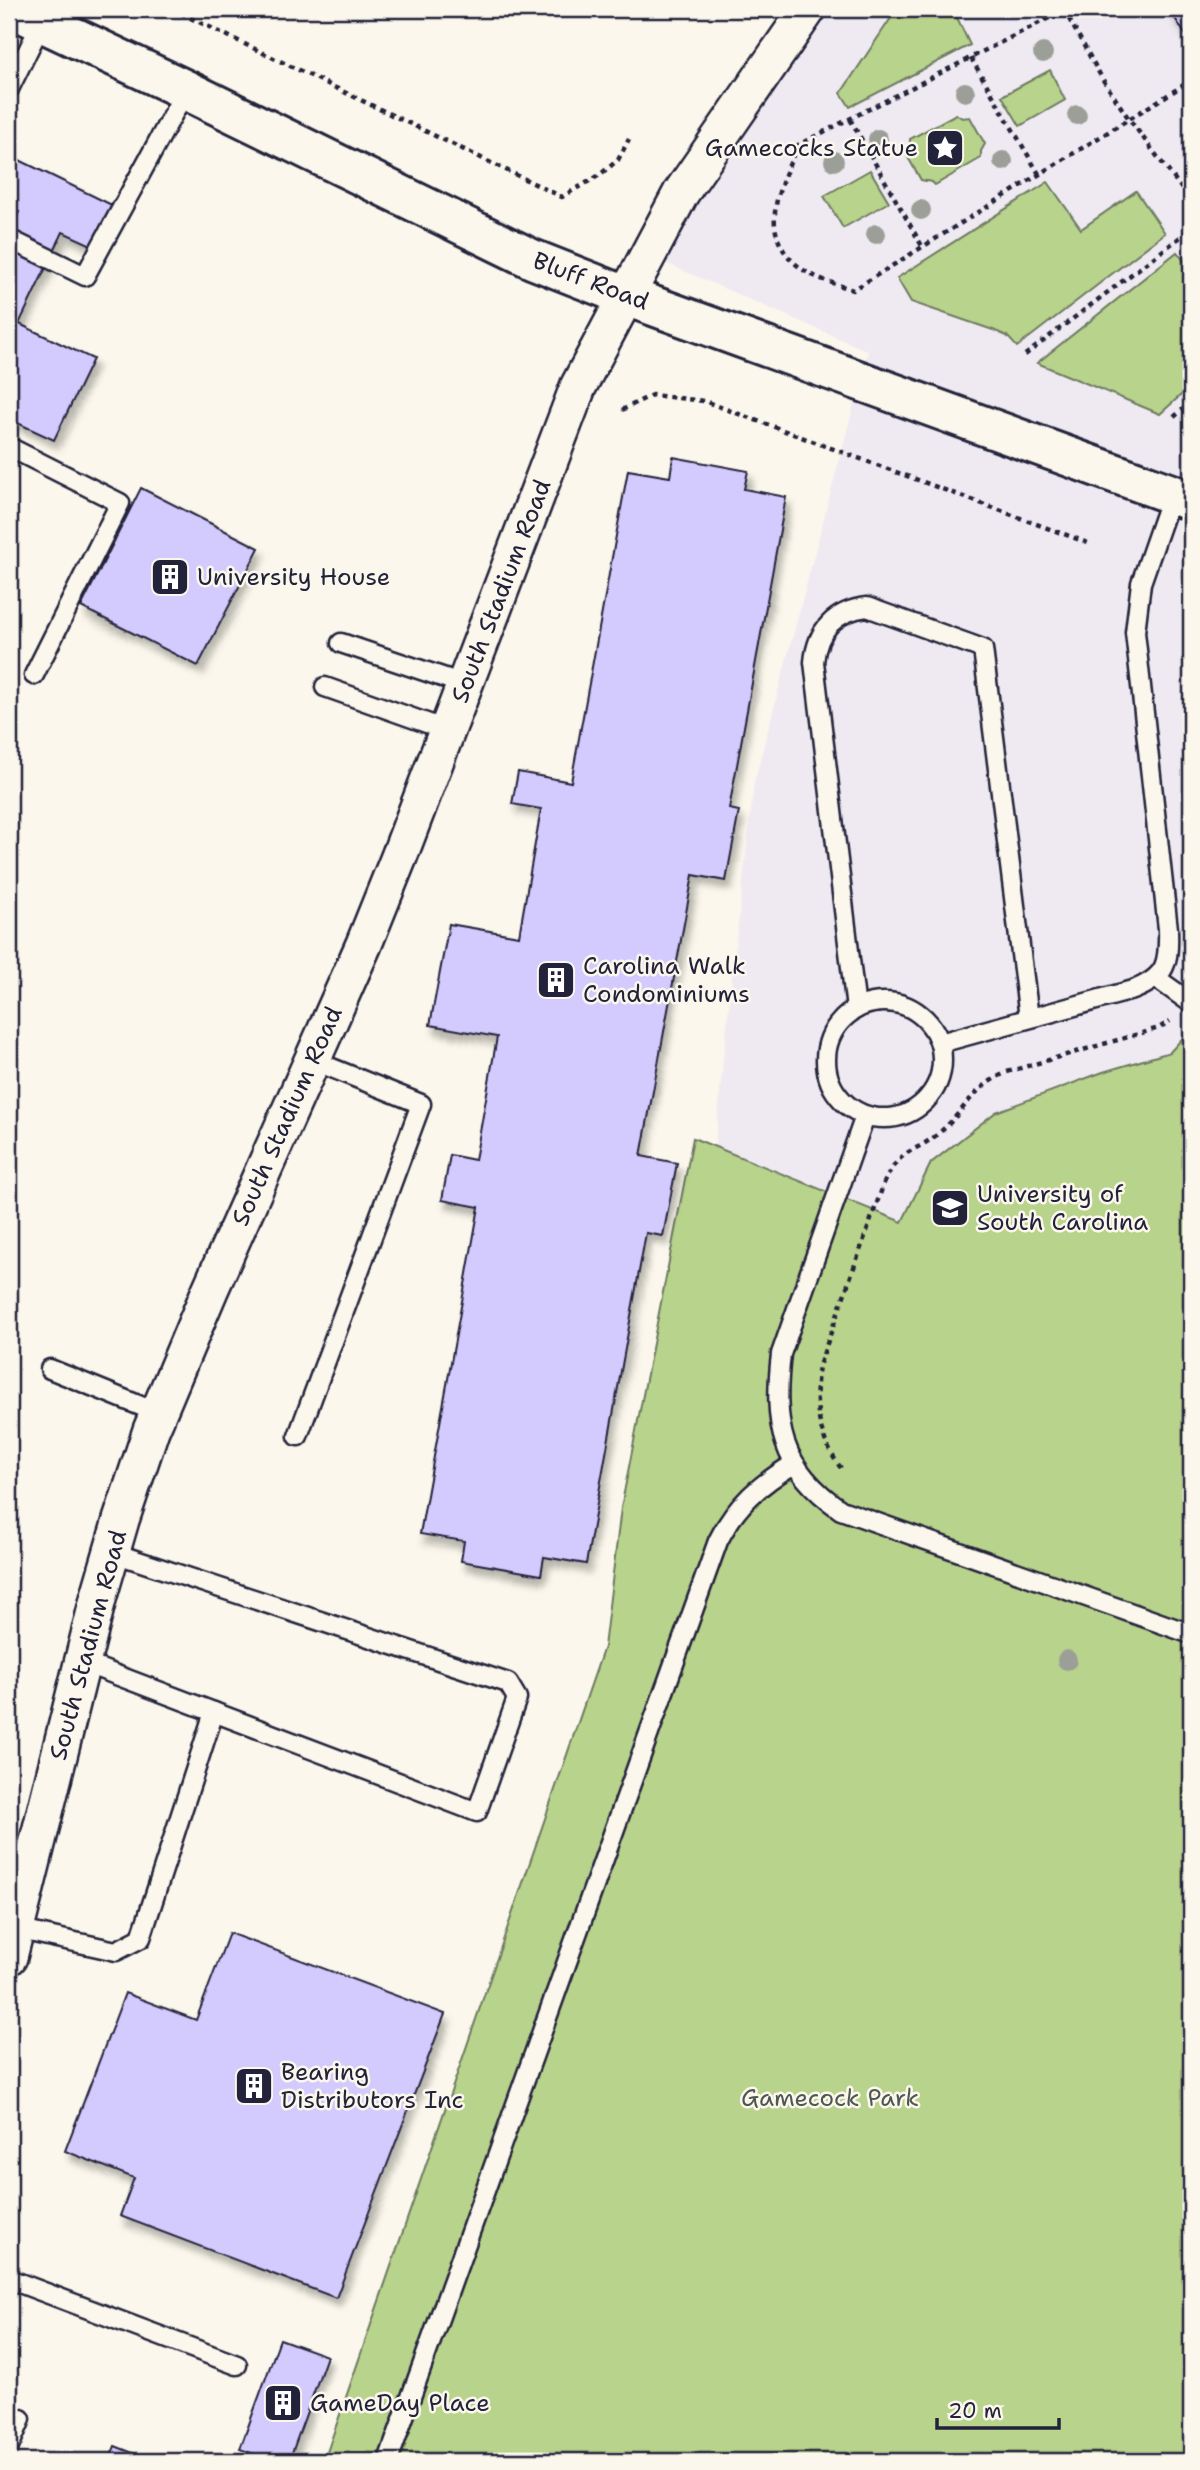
<svg xmlns="http://www.w3.org/2000/svg" width="1200" height="2470" font-family="'Shantell Sans',sans-serif">
<style>
.built{fill:#efeaf1}
.green{fill:#b8d38b;stroke:#6d7a63;stroke-width:2}
.building{fill:#d3cafd;stroke:#22223b;stroke-width:2;filter:url(#shadow)}
.lines{fill:none;stroke-linecap:round;stroke-linejoin:round}
.service-casing{stroke:#22223b;stroke-width:23}
.minor-casing{stroke:#22223b;stroke-width:40}
.secondary-casing{stroke:#22223b;stroke-width:44}
.path{stroke:#22223b;stroke-width:4.5;stroke-dasharray:5 5;stroke-linecap:butt}
.service{stroke:#fbf7ec;stroke-width:18}
.minor{stroke:#fbf7ec;stroke-width:35}
.secondary{stroke:#fbf7ec;stroke-width:38}
.tree{fill:#9c9f98}
.labels{text-anchor:middle;dominant-baseline:central;stroke-width:5;stroke-linejoin:round;paint-order:stroke}
.poi-label{font-size:24px;fill:#22223b;stroke:#fbf7ec;text-anchor:start}
.street-label{font-size:24px;fill:#22223b;stroke:#fbf7ec}
.park-label{font-size:24px;fill:#4f5753;stroke:#fbf7ec}
</style>
<defs>
<filter id="shadow"><feDropShadow dx="4.5" dy="8" stdDeviation="3.5" flood-color="#0004"/></filter>
</defs>
<rect width="100%" height="100%" fill="#fbf7ec"/>
<filter id="ink" filterUnits="userSpaceOnUse"><feTurbulence type="fractalNoise" baseFrequency=".0143" numOctaves="2"/><feDisplacementMap in="SourceGraphic" scale="14" xChannelSelector="R" yChannelSelector="G"/><feConvolveMatrix kernelMatrix="1 2 1 2 8 2 1 2 1" color-interpolation-filters="sRGB"/></filter>
<g filter="url(#ink)">
<path class="built" d="M808,9H1191V2461L696,1356L723,1060L754,783L868,351L645,254Z"/>
<g class="green">
<path d="M897,9H953L970,45L850,107L841,93Z"/>
<path d="M1050,70L1065,100L1020,126L1002,96Z"/>
<path d="M956,114L962,118L970,117L985,144L981,151V158L935,185L932,182L921,180L906,154L910,147V139Z"/>
<path d="M870,170L889,202L843,228L824,196Z"/>
<path d="M1048,182L1081,229L1136,191L1165,233L1017,347L1007,336L993,330L911,302L897,278Z"/>
<path d="M1177,252L1191,269V386L1160,414L1037,363Z"/>
<path d="M1191,1029V2461H324L604,1647L621,1508L693,1138L902,1222L931,1163L996,1112L1103,1072L1170,1052Z"/>
</g>
<g class="building">
<path d="M1169,9H1191V43Z"/>
<path d="M9,155L118,208L98,248L63,232L19,324L9,319V234L19,212L9,207Z"/>
<path d="M9,319L93,359L54,440L9,419Z"/>
<path d="M673,457L748,471L744,489L786,497L729,809L739,811L726,881L693,875L641,1156L677,1163L663,1236L646,1233L586,1564L544,1557L541,1575L461,1561L464,1541L420,1534L479,1207L442,1200L450,1155L475,1160L497,1037L430,1025L449,924L519,936L541,809L512,804L518,772L571,782L628,470L670,477Z"/>
<path d="M141,488L259,548L198,666L81,607Z"/>
<path d="M229,1933L445,2014L336,2298L120,2216L134,2178L65,2151L125,1993L196,2020Z"/>
<path d="M280,2339L327,2356L289,2461H273L240,2449Z"/>
<path d="M115,2446L153,2461H109Z"/>
</g>
<g class="lines">
<g class="service-casing">
<g id="service">
<path d="M9,89L42,22"/>
<path d="M9,239L85,276L186,90"/>
<path d="M9,447L120,503L34,675"/>
<path d="M341,643L466,685"/>
<path d="M325,687L449,731"/>
<path d="M1156,978L1191,1003"/>
<circle cx="884" cy="1060" r="58"/>
<path d="M856,1009L814,662C817,630 835,611 867,607L983,649L1029,1018"/>
<path d="M940,1043L1133,990C1167,977 1169,963 1168,929L1135,632L1141,583L1172,494"/>
<path d="M865,1116L781,1354C773,1425 780,1468 841,1510L1191,1634"/>
<path d="M50,1369L158,1413"/>
<path d="M298,1436L421,1104L312,1060"/>
<path d="M82,1662L477,1812L517,1698L508,1683L111,1552"/>
<path d="M16,1929L116,1951L141,1938L214,1712"/>
<path d="M9,2279L237,2365"/>
<path d="M9,2447L21,2419"/>
<path d="M388,2461L718,1541C736,1505 760,1484 794,1464"/>
</g>
</g>
<g class="minor-casing">
<path id="minor" d="M9,1957L98,1599L121,1520L151,1430L210,1290L364,944L399,857L578,387L681,193L808,9"/>
</g>
<g class="secondary-casing">
<path id="secondary" d="M14,9L186,90L532,259L626,296L1191,501"/>
</g>
<g class="path">
<path d="M172,9L562,197L598,176L618,160L629,139"/>
<path d="M1067,9L798,145C779,187 755,235 802,269C816,279 837,284 853,290L1187,83"/>
<path d="M1064,10L1103,80L1129,119L1191,201"/>
<path d="M971,58L1039,174"/>
<path d="M850,119L922,246"/>
<path d="M1025,355L1191,229"/>
<path d="M622,410L652,395L704,401L1088,543"/>
<path d="M1174,417L1191,402"/>
<path d="M841,1468C818,1438 813,1402 819,1366L884,1183C901,1146 913,1155 939,1133C967,1109 970,1089 1007,1072L1159,1028L1170,1021"/>
</g>
<use href="#service" class="service"/>
<use href="#minor" class="minor"/>
<use href="#secondary" class="secondary"/>
</g>
<g class="tree">
<circle cx="1043" cy="53" r="10"/>
<circle cx="965" cy="92" r="10"/>
<circle cx="1077" cy="115" r="10"/>
<circle cx="878" cy="139" r="10"/>
<circle cx="834" cy="161" r="10"/>
<circle cx="1003" cy="161" r="10"/>
<circle cx="921" cy="210" r="10"/>
<circle cx="876" cy="234" r="10"/>
<circle cx="1067" cy="1660" r="10"/>
</g>
</g>
<defs>
<g id="sight-square" transform="scale(2.0125)"><rect x="-9" y="-9" width="18" height="18" rx="4" fill="#22223b" stroke="#fbf7ec"/><path d="M0-6L1.8-2.2L6-1.7L2.9 1.2L3.7 5.4L0 3.3L-3.7 5.4L-2.9 1.2L-6-1.7L-1.8-2.2Z" fill="#fff"/></g>
<g id="building-square" transform="scale(2.0125)"><rect x="-9" y="-9" width="18" height="18" rx="4" fill="#22223b" stroke="#fbf7ec"/><path d="M-4-6H4V6H1V3H-1V6H-4ZM-2.5-4.3h1.7v1.8h-1.7ZM.8-4.3h1.7v1.8H.8ZM-2.5-1h1.7V.8h-1.7ZM.8-1h1.7V.8H.8Z" fill="#fff"/></g>
<g id="university-square" transform="scale(2.0125)"><rect x="-9" y="-9" width="18" height="18" rx="4" fill="#22223b" stroke="#fbf7ec"/><path d="M0-5L7-2L0 1L-7-2ZM-4 1L0 2.5L4 1V4Q0 6-4 4Z" fill="#fff"/></g>
</defs>
<g fill-rule="evenodd">
<use href="#sight-square" x="945" y="148"/>
<use href="#building-square" x="170" y="577"/>
<use href="#building-square" x="556" y="980"/>
<use href="#university-square" x="950" y="1208"/>
<use href="#building-square" x="254" y="2086"/>
<use href="#building-square" x="283" y="2403"/>
</g>
<g class="labels">
<g class="poi-label">
<text x="918" y="148" text-anchor="end">Gamecocks Statue</text>
<text x="197" y="577">University House</text>
<text x="583" y="966">Carolina Walk<tspan x="583" dy="28">Condominiums</tspan></text>
<text x="977" y="1194">University of<tspan x="977" dy="28">South Carolina</tspan></text>
<text x="281" y="2072">Bearing<tspan x="281" dy="28">Distributors Inc</tspan></text>
<text x="310" y="2403">GameDay Place</text>
</g>
<g class="street-label">
<text transform="translate(591 281) rotate(21)">Bluff Road</text>
<text transform="translate(501 591) rotate(-69)">South Stadium Road</text>
<text transform="translate(287 1116) rotate(-66)">South Stadium Road</text>
<text transform="translate(88 1645) rotate(-75)">South Stadium Road</text>
</g>
<g class="park-label">
<text x="830" y="2098">Gamecock Park</text>
</g>
</g>
<rect width="1200" height="2470" fill="none" stroke="#fbf7ec" stroke-width="35"/>
<rect x="18" y="18" width="1165" height="2435" fill="none" stroke="#22223b" stroke-width="2.5" filter="url(#ink)"/>
<path d="M937 2418v10h122v-10" fill="none" stroke="#22223b" stroke-width="3.5"/>
<text x="948" y="2418" font-size="21" fill="#22223b" stroke="#fbf7ec" stroke-width="5" paint-order="stroke">20 m</text>
</svg>
